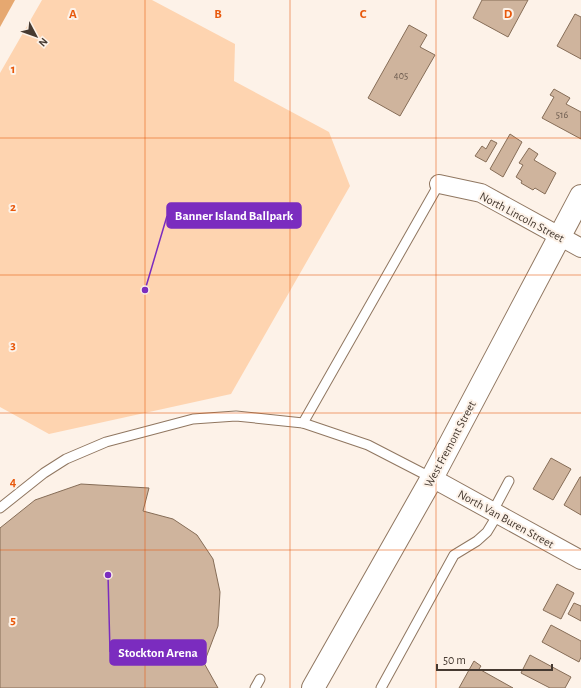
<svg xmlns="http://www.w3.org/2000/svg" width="581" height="688" font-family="'Alegreya Sans',sans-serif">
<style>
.green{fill:#fed4b0}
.water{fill:#e6a870}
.building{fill:#cfb49d;stroke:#866d57}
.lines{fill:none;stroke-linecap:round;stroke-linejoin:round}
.lane-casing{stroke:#907761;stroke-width:11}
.street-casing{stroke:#907761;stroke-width:20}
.secondary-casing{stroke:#907761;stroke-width:24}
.lane{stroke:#fff;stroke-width:9}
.street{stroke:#fff;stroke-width:18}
.secondary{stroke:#fff;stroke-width:22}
.grid{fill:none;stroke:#e8590c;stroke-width:1;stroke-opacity:0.55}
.labels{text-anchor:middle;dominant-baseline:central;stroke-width:4;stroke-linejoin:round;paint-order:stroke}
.number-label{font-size:10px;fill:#68584c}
.street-label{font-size:12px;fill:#463a31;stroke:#fdf2e8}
.grid-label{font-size:13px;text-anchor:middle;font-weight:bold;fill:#e8590c;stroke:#fdf2e8;stroke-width:4;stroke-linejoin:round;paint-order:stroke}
.leader{fill:none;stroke:#7b2cbf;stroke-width:1.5}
.callout-dot{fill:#7b2cbf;stroke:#fdf2e8;stroke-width:1.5}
.callout{fill:#7b2cbf;stroke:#7b2cbf;stroke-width:1.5}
.callout-label{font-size:13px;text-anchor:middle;font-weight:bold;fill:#fff}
</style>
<rect width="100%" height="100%" fill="#fdf2e8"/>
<path class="green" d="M42,0H152L235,44L234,81L329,132L350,186L231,394L49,434L0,407V73Z"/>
<path class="water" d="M0,0H15L0,27Z"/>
<g class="building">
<path d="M482,0H528L508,37L473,18Z"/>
<path d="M575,14L581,17V59L557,46Z"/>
<path d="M409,25L427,35L420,47L435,55L400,116L368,98Z"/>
<path d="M554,89L570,98L566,104L581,112V139L542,118L554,97L550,95Z"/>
<path d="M510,134L522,142L503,177L490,169Z"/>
<path d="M491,140L497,143L486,162L475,156L482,146L486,149Z"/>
<path d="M529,148L538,154L534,160L556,173L545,194L535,188L533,190L521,183L522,181L516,177L523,165L519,163Z"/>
<path d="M551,458L571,469L553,500L533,489Z"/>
<path d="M580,477H581V515L564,505Z"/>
<path d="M81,484L149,488L143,511L173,519L197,535L213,559L220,592L218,626L204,663L218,688H0V528L35,500Z"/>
<path d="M557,584L574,593L561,619L543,610Z"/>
<path d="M574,603L581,606V621L568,614Z"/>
<path d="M551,625L581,641V657L579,662L542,642Z"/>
<path d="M530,655L571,677L565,688H550L521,673Z"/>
<path d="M474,661L481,666L479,669L513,688H459Z"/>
</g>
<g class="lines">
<g class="lane-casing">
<g id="lane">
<path d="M303,423L439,184"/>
<path d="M0,508L44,473L66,459L106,442L193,419L236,416L303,423L368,445L432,478"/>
<path d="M493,511L509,481"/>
<path d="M255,688L260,679"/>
<path d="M381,688L454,555L477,541L487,532L498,514"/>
</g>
</g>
<g class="street-casing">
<g id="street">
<path d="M439,184L481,193L581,248"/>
<path d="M432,478L581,560"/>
</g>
</g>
<g class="secondary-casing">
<path id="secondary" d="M313,688L432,478L581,196"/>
</g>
<use href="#lane" class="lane"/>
<use href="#street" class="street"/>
<use href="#secondary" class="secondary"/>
</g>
<path class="grid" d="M145,0V688M290,0V688M436,0V688M0,138H581M0,275H581M0,413H581M0,550H581"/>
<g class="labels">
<g class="number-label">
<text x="401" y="76">405</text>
<text x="562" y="115">516</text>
</g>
<g class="street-label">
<text transform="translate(522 217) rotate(28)">North Lincoln Street</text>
<text transform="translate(450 444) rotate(-62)">West Fremont Street</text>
<text transform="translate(506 519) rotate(29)">North Van Buren Street</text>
</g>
</g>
<g class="grid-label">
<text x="73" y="18">A</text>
<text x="218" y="18">B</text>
<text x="363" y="18">C</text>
<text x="508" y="18">D</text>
<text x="13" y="73">1</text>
<text x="13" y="211">2</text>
<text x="13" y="349">3</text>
<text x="13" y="486">4</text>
<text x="13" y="624">5</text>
</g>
<path class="leader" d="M145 290L167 216M108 575L110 652"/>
<g class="callout-dot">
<circle cx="145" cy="290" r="4"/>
<circle cx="108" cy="575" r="4"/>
</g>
<g class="callout">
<rect x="167" y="203" width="134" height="25" rx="4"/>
<rect x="110" y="640" width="96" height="25" rx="4"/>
</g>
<g class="callout-label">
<text x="234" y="220">Banner Island Ballpark</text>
<text x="158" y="657">Stockton Arena</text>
</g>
<g transform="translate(36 36) rotate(131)" stroke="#fdf2e8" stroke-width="3" paint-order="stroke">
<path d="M0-3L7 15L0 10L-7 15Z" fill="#463a31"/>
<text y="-6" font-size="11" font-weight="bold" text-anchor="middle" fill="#463a31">N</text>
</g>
<path d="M437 664v6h115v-6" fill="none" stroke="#463a31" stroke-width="2"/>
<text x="443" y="664" font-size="12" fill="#463a31" stroke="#fdf2e8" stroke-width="3" paint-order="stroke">50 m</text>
</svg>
